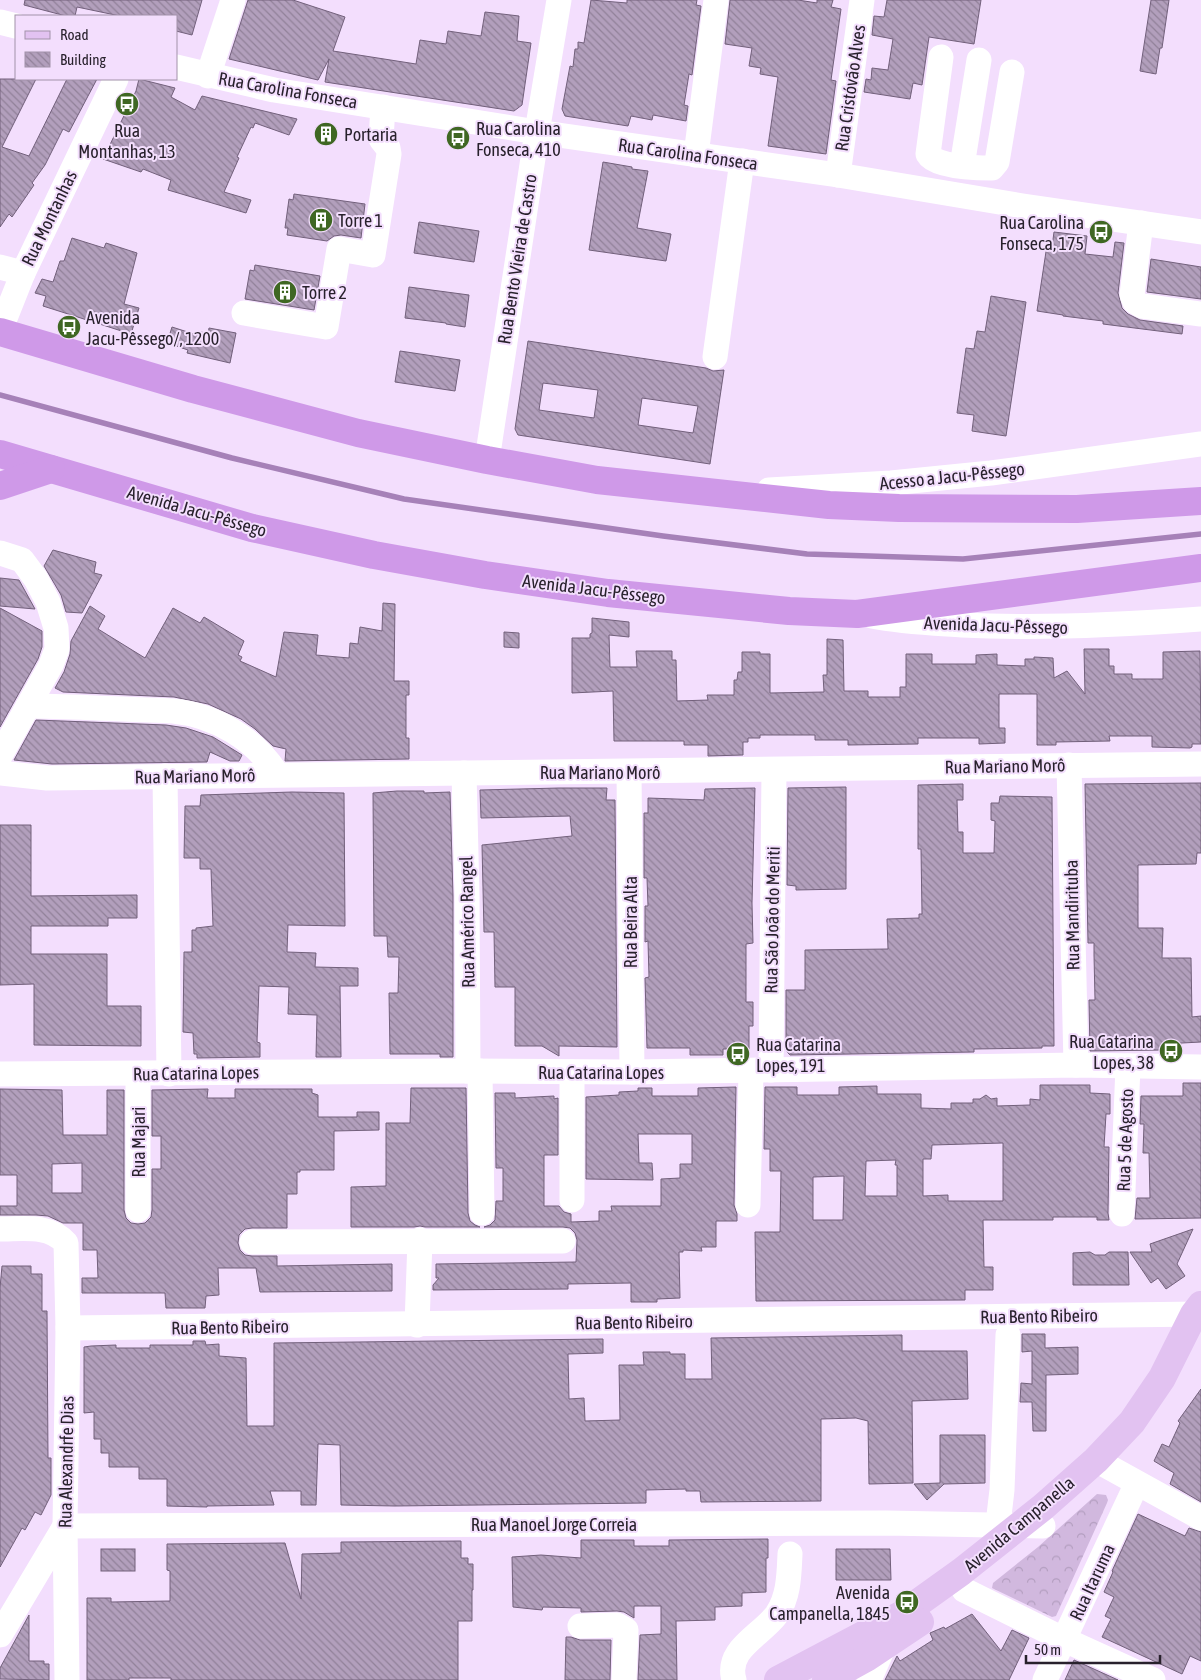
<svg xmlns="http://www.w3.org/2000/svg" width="1201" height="1680" font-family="'Asap Condensed',sans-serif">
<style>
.forest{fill:url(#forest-crowns)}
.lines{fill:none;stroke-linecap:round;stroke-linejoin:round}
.stream{stroke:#a681b8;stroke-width:5.5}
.building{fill:url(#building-back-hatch);stroke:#72607b;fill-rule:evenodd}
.minor{stroke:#fff;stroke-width:25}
.major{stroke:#e2c2f1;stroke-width:28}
.highway{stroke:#cf99e8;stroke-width:28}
.labels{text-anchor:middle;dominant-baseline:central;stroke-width:4;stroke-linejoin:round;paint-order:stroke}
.street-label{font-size:18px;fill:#28212c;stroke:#f3defd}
.poi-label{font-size:18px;fill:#28212c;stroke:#f3defd;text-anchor:start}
</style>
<defs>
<pattern id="forest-crowns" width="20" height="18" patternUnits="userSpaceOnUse" patternTransform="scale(1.25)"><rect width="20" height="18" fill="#d1b8de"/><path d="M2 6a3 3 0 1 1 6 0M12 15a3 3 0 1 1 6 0" fill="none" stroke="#b39ebf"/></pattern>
<pattern id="building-back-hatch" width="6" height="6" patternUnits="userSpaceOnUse" patternTransform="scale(1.25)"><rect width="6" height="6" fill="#b29fbc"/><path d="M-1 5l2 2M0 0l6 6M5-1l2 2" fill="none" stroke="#918199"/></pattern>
</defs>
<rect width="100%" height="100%" fill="#f3defd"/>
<path class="forest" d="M1097,1494L1106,1495L1108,1500L1107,1503L1056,1616L1052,1617L992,1588L993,1583L1038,1547Z"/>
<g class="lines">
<path class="stream" d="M0,395L232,458L404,499L663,536L807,554L963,559L1201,534"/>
</g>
<g class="building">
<path d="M25,0H202L192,35L176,31V16H120L77,7L75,16H66L24,5Z"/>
<path d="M248,0H293L345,17L333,51L416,64L420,40L446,44L448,31L481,36L485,12L519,16L517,41L531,43L522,105L514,111L325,82L329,59L318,80L229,59Z"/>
<path d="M591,0L627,3V0H697L696,5L701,6L692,75L689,74L684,105L688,106L686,121L653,115L652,120L631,116L628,126L565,116L562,109L570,66L573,67L575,49H578V42L584,43Z"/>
<path d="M730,0H798L817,3V0H833L831,7L841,9L831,80L836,81L826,154L768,146L778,77L760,74L761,68L749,66L752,48L725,44Z"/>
<path d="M887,0H981L974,44L929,37L922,85L913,83L910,99L864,92L866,79L871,80L872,68L888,70L893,39L872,35L874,16L884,17Z"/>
<path d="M1151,0H1169L1162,48H1160L1156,74L1140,71Z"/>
<path d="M0,79H36L2,147L29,156L67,79H97L69,132L63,129L45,165L32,183L34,185L12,217L9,214L0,227Z"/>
<path d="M139,79L175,88L171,97L195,110L202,96L297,119L289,135L255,123L253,128L251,127L237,157L239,158L224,192L251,200L246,213L168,190L171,180L143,169L141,172L103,159L136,91Z"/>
<path d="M603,162L632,167V169L648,171L637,228L671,234L666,261L589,250Z"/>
<path d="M294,194L365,204L361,238L341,235L334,236L327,241L287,235L288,228H285L289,199L293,200Z"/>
<path d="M419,222L479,231L474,262L414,253Z"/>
<path d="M1054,232L1087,236L1085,254L1113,257L1115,242L1124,243L1118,293L1122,308L1128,314L1140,320L1183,326L1182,334L1103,324V321L1063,316V315L1037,311L1047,245L1052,247Z"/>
<path d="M72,238L104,248L106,243L137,253L124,304L139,308L131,334L43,306L46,296L35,293L42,279L53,282L60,261H64Z"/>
<path d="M1151,259L1201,267V299L1147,292Z"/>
<path d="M255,265L320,276L314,310L245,299L250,270L254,271Z"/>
<path d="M409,287L469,295L465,327L446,324V323L405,318Z"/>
<path d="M991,296L1026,302L1006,436L972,431L974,415L957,413L966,348L974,349L977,331L985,332Z"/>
<path d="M172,327L197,335L198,331L208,334L209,328L236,333L230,363L187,353L188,350L167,343Z"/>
<path d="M528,341L706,368L713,371L724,370L710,464L518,435L515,429ZM543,383L598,390L594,418L539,410ZM642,398L698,406L693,433L638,425Z"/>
<path d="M400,351L460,360L455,391L395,382Z"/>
<path d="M53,550L96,562L94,573L102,575L82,613L66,612L61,595L44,566Z"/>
<path d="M0,578L19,580L35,609L0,606Z"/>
<path d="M383,603L395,604L394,681H409V695H406V738H409V759L285,761L286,749L273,746L255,729L241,719L208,704L174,697L63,692L55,688L64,672L70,654L71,641L90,606L105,616L98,629L145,658L173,608L200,623L204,617L244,641L238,655L242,657L240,661L276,677L284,632L318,635L316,655L349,658L350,643L358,644L360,627L382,631Z"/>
<path d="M0,608L42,631V647L38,659L0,727Z"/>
<path d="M592,618L629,622V637L609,635L610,667H637L636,651H672V660H676L677,701L708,700L707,695H734V680H737L738,672H742V652H760V654H770V693L824,692L823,675H827V639L843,640L844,691H868V697H900V687H906V654H932V664H976V655L997,654V665L1025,666V659H1034V657L1053,658L1054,678L1067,671L1085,694L1084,649H1109V666H1114V674H1132V679H1163V652L1200,651L1201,744H1192V747L1190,748L1152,747V736H1109L1110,741L1056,742V745H1037V694H999V728H1005V743L979,744V738H918V744L848,745V740H815V735H760V738H748V742H743V755L708,756V745H684V741H614L613,691L572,693V638H590V634L592,633Z"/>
<path d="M504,632L519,633V648L504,647Z"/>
<path d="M36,720L166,725L186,728L213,737L242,755L239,761H230L210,752L207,762L52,764L14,760Z"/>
<path d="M1201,783V853H1197L1196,864L1138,865V928H1163L1162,958H1191L1192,1017L1201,1016V1042L1163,1044V1050L1090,1051L1089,1000H1095L1094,955V943H1088L1085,784Z"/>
<path d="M963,784V800H957L958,832H963V853H994L995,821L991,820V803H999L1000,796L1052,797L1054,1046H1042V1048L974,1049V1052L790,1055L786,1051V990H805V950L888,949L887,919L919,918V914H922L921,849H918V785Z"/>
<path d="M846,787V889L796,890V886L787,885L788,788Z"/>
<path d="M559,788H607L606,800H615L617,1047L559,1046V1056L542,1046H515V987H495L494,932H484L482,845L572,836L570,816L481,818L480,790Z"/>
<path d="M755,788L752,903L753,943L746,944V1002H753V1026H749V1049H723V1055H690V1048H647L645,978L649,977L648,941L645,942V906H648L647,878H644V813H648V798L704,800L705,789Z"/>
<path d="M397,791H424V793L450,792L453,896V1057H440V1054H390L389,993H398L399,957H388L387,936H374L373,793Z"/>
<path d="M292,792L344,793L345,926L288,925L287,952L316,953L315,967L358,968V986H340L341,1057H316L317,1015L288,1014L289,987L259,986L257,1042L260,1043V1057L197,1058V1054H194L193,1033L183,1032L184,952H192V930H196V928L213,926L211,869H200V858H184L185,806H200L201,795Z"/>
<path d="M0,825H31V896L137,895V918H108V926H31V954H107V1006H141V1046L34,1045V984L0,985Z"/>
<path d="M1183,1083H1201V1218L1135,1219L1137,1198H1150L1149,1153H1143L1144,1124H1140L1141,1096H1183Z"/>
<path d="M1040,1085H1090V1093L1110,1094V1114H1106L1104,1147H1109L1108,1213L1109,1220H1097V1217H1053V1220H983L984,1267H993V1290H965V1300L756,1301L755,1232H780L781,1171H770V1149H764L765,1087H797V1095H839V1087L877,1086V1094H921V1108L951,1109V1103H973V1099H980L986,1095L991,1099L997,1098V1106L1030,1105V1099L1040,1100ZM1003,1143V1201H948V1195L923,1196V1159H931L932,1145ZM896,1160L895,1165H897V1196H865L866,1161ZM844,1176L843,1220H813V1177Z"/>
<path d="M736,1087L734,1205L737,1214V1221H716V1247H701L702,1251L683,1250V1252H679L680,1298L657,1299V1302H631V1283L568,1284V1289L433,1290V1285L439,1278H436V1264L576,1262L577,1240L575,1233L570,1228L563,1227H484L490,1225L495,1220L496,1201H503V1168H496L495,1093H515V1098L554,1096V1099L558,1098V1155H544V1206H559L564,1212L571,1214V1222L599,1221V1211H612L611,1206H661V1179L680,1178V1164H692V1134H638L639,1163H652L653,1180L586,1179V1097L619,1095V1092L638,1091V1088H652V1096H698V1088Z"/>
<path d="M411,1088H466L468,1213L470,1221L475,1225L480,1227H425L420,1226L414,1227H351V1187L386,1186V1123H410Z"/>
<path d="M0,1089L62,1090L63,1135H107V1090H124V1210L126,1218L131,1223L138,1224L145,1223L151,1217L152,1210V1169H161V1136H152V1090L208,1089L207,1098H235V1089H312V1093L318,1095V1117H357V1112H379V1130L334,1131V1170H300V1172H297V1194H287V1228H252L245,1229L239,1235L238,1243L240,1250L245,1255L252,1256H277V1266L392,1264V1291L260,1292L256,1268H218L219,1295L206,1296L205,1308H166L165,1293H82V1278H98L97,1250H83V1223H63L48,1216L36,1215H0V1206H17V1175H0ZM82,1163V1193H52V1164Z"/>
<path d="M1193,1229L1177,1264L1185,1276L1166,1289L1158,1278L1151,1283L1130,1252H1152L1150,1244Z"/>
<path d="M1090,1252L1095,1255H1105L1109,1252H1128L1129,1285H1073V1253Z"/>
<path d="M2,1266H31V1274H42V1311H47L48,1458H51V1495L41,1515L35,1512L25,1530L22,1528L0,1567V1288Z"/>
<path d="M1022,1334H1045V1348L1078,1347V1374L1046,1375V1431H1033L1032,1402H1020L1021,1383L1032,1384V1351L1022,1352Z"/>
<path d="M902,1335V1351H967L968,1399L912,1401L913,1483L869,1484L868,1421L856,1418L821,1419V1501L701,1502L700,1491H686V1489L646,1490V1503L395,1506L341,1505L340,1445L318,1444L316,1505H301V1491H270L274,1505L207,1506V1507L167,1506V1479H139V1467H109V1453H101V1439H94V1412L84,1413V1347L91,1346L116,1345V1348H150V1345H193V1341H205L206,1345L219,1344V1356L246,1358L247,1426H274V1343L603,1339V1353L568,1354L569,1399L584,1398L585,1421L620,1420L619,1365H644L643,1352H670V1354H685V1379H712L711,1338Z"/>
<path d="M1201,1389V1502L1170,1484L1174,1473L1154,1461L1162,1444L1169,1447L1180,1423L1178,1421Z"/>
<path d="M940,1435H985V1483L944,1484L927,1500L914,1484L940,1483Z"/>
<path d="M1138,1514L1185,1536L1189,1528L1201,1532V1661L1190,1656L1182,1674L1102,1637L1111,1619L1105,1616L1114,1597L1104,1592L1113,1572L1112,1571Z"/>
<path d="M768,1539V1558H766V1592L742,1593V1606L715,1607V1620L676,1621L677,1680H638L640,1635L661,1634V1606H634V1618L624,1612L617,1611L581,1612V1608L543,1607L542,1610L513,1607L512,1557L541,1555L581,1558V1540H634V1546H669V1540Z"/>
<path d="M461,1541V1558H468V1564H473V1590H472V1621H458V1680H171V1678H129V1680H87V1598H111V1602L170,1601V1571L167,1570V1544L285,1543L301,1599L302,1554L341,1553V1542Z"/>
<rect x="101" y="1549" width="34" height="22"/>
<path d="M836,1549H890L891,1580H836Z"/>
<path d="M972,1614L1001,1651L1012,1630L1029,1638L1009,1680H885L897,1656L900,1661L933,1640L930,1633L944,1627L945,1629Z"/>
<path d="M29,1615V1661H44V1664H49V1680L0,1679V1668Z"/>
<path d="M566,1637H571L580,1640H611L610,1680H565Z"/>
<path d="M1074,1660L1118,1680H1065Z"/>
</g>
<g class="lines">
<g class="minor">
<path d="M0,22L16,26"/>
<path d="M941,57L928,154C935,167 977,168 992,168L997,162L1012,72"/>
<path d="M176,67L274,90L537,132L838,175L1023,206L1201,232"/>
<path d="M208,76L233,0"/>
<path d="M696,155L716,0"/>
<path d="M962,166L979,60"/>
<path d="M838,175L862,0"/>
<path d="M1141,223L1132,295L1135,302L1142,306L1201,314"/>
<path d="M0,267L23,273"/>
<path d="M244,313L326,327L339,249L373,255L389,154L388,148L381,139L383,107"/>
<path d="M0,331L23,273L116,79"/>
<path d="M715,357L742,161"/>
<path d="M487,460L537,132L559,0"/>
<path d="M769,490L891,483L991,473L1201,444"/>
<path d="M0,553L22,560L36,579L48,602L56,628L57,649L51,665L0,756"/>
<path d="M872,616C902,622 932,623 962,625C1042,629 1121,625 1201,619"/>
<path d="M28,706C60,706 91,708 123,709C140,710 157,710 173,711C215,715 255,739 277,774"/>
<path d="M1069,765L1076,1065"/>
<path d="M629,772L632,1072"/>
<path d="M0,773L47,778L1201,764"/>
<path d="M464,773L467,896L468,1071"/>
<path d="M165,776L169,1074"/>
<path d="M771,1070L774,770"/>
<path d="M480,1071L482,1213"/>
<path d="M572,1072V1200"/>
<path d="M0,1074L468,1071L632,1072L1076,1065L1201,1067"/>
<path d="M748,1205L751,1071"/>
<path d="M138,1210V1074"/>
<path d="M1122,1214L1128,1066"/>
<path d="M0,1229C23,1229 49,1224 66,1243L68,1328L65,1526L67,1680"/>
<path d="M252,1242L563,1241"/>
<path d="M417,1325L420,1240"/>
<path d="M68,1328L1201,1314"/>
<path d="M1096,1460L1201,1518"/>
<path d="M998,1524L1002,1490L1008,1335"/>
<path d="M964,1590L1065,1640L1153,1680"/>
<path d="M580,1626L617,1625L626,1630L624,1680"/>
<path d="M0,1635L65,1526L886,1523L1043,1526"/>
<path d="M734,1680C725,1649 761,1636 777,1614C789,1596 789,1575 790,1554"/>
<path d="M869,1680L887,1639"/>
<path d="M1045,1680L1137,1483"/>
</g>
<g class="major">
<path d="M778,1680L901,1615L961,1572L1043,1507L1096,1460L1132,1422L1162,1378L1194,1314L1201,1305"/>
<path d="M826,1680L866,1658L920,1622"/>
</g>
<g class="highway">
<path d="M0,332L193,389L358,433L487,460L597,480L829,505L899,508L1077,509L1201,501"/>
<path d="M0,454L252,528L374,555L485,575L608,593L789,611L857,614L1201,568"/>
<path d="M0,486L51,469"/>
</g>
</g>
<defs>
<g id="bus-disc" transform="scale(1.25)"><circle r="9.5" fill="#3f6723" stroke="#f3defd"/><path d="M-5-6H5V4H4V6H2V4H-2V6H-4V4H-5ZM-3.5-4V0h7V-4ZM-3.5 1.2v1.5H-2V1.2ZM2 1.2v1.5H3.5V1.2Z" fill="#fff"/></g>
<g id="building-disc" transform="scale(1.25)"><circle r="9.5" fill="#3f6723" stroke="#f3defd"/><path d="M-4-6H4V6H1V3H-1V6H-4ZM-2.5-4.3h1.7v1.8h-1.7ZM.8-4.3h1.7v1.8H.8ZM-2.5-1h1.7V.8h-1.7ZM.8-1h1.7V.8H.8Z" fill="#fff"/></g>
</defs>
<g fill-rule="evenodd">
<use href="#bus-disc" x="127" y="104"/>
<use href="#building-disc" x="326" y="134"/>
<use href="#bus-disc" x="458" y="138"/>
<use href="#building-disc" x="321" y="220"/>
<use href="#bus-disc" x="1101" y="232"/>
<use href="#building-disc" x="285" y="292"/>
<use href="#bus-disc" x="69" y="327"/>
<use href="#bus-disc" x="1171" y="1051"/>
<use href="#bus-disc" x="738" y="1054"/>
<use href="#bus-disc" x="907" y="1602"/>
</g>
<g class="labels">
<g class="street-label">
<text transform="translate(850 88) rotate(-82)">Rua Cristóvão Alves</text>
<text transform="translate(288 90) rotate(10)">Rua Carolina Fonseca</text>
<text transform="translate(688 154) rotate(8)">Rua Carolina Fonseca</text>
<text transform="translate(49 218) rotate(-64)">Rua Montanhas</text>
<text transform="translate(517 259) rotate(-81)">Rua Bento Vieira de Castro</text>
<text transform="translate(952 476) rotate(-6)">Acesso a Jacu-Pêssego</text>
<text transform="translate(197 511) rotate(16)">Avenida Jacu-Pêssego</text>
<text transform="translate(594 589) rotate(7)">Avenida Jacu-Pêssego</text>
<text transform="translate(996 625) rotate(2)">Avenida Jacu-Pêssego</text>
<text transform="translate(1005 766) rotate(-1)">Rua Mariano Morô</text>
<text x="600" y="772">Rua Mariano Morô</text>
<text transform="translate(195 776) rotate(-1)">Rua Mariano Morô</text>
<text transform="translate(1072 915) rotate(-91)">Rua Mandirituba</text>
<text transform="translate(772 920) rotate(-89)">Rua São João do Meriti</text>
<text transform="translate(467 922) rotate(-91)">Rua Américo Rangel</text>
<text transform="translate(630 922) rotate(-90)">Rua Beira Alta</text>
<text x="601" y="1072">Rua Catarina Lopes</text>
<text transform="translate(196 1073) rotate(-1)">Rua Catarina Lopes</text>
<text transform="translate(1125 1140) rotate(-88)">Rua 5 de Agosto</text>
<text transform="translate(138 1142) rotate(-90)">Rua Majari</text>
<text transform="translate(1039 1316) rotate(-1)">Rua Bento Ribeiro</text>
<text transform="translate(634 1322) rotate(-1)">Rua Bento Ribeiro</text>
<text transform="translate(230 1327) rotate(-1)">Rua Bento Ribeiro</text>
<text transform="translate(66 1462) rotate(-89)">Rua Alexandrfe Dias</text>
<text x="554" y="1524">Rua Manoel Jorge Correia</text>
<text transform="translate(1019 1524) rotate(-40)">Avenida Campanella</text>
<text transform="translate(1092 1582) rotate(-65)">Rua Itaruma</text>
</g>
<g class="poi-label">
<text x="476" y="128">Rua Carolina<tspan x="476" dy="21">Fonseca, 410</tspan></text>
<text x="127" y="130" text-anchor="middle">Rua<tspan x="127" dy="21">Montanhas, 13</tspan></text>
<text x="344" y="134">Portaria</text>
<text x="338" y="220">Torre 1</text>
<text x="1084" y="222" text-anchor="end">Rua Carolina<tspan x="1084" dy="21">Fonseca, 175</tspan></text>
<text x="302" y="292">Torre 2</text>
<text x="86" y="317">Avenida<tspan x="86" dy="21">Jacu-Pêssego/, 1200</tspan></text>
<text x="1154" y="1041" text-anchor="end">Rua Catarina<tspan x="1154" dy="21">Lopes, 38</tspan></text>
<text x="756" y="1044">Rua Catarina<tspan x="756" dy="21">Lopes, 191</tspan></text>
<text x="890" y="1592" text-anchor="end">Avenida<tspan x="890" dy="21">Campanella, 1845</tspan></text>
</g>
</g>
<rect x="15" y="15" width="162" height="65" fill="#f3defd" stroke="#a292a9"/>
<rect x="25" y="31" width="25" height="8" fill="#e2c2f1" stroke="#a292a9"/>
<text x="60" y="40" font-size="15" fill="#28212c">Road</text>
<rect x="25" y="52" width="25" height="15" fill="url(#building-back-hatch)" stroke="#a292a9"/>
<text x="60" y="65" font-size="15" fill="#28212c">Building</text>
<path d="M1026 1655v8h134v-8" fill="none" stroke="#28212c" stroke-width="2.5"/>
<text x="1034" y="1655" font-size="15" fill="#28212c" stroke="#f3defd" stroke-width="4" paint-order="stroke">50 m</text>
</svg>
